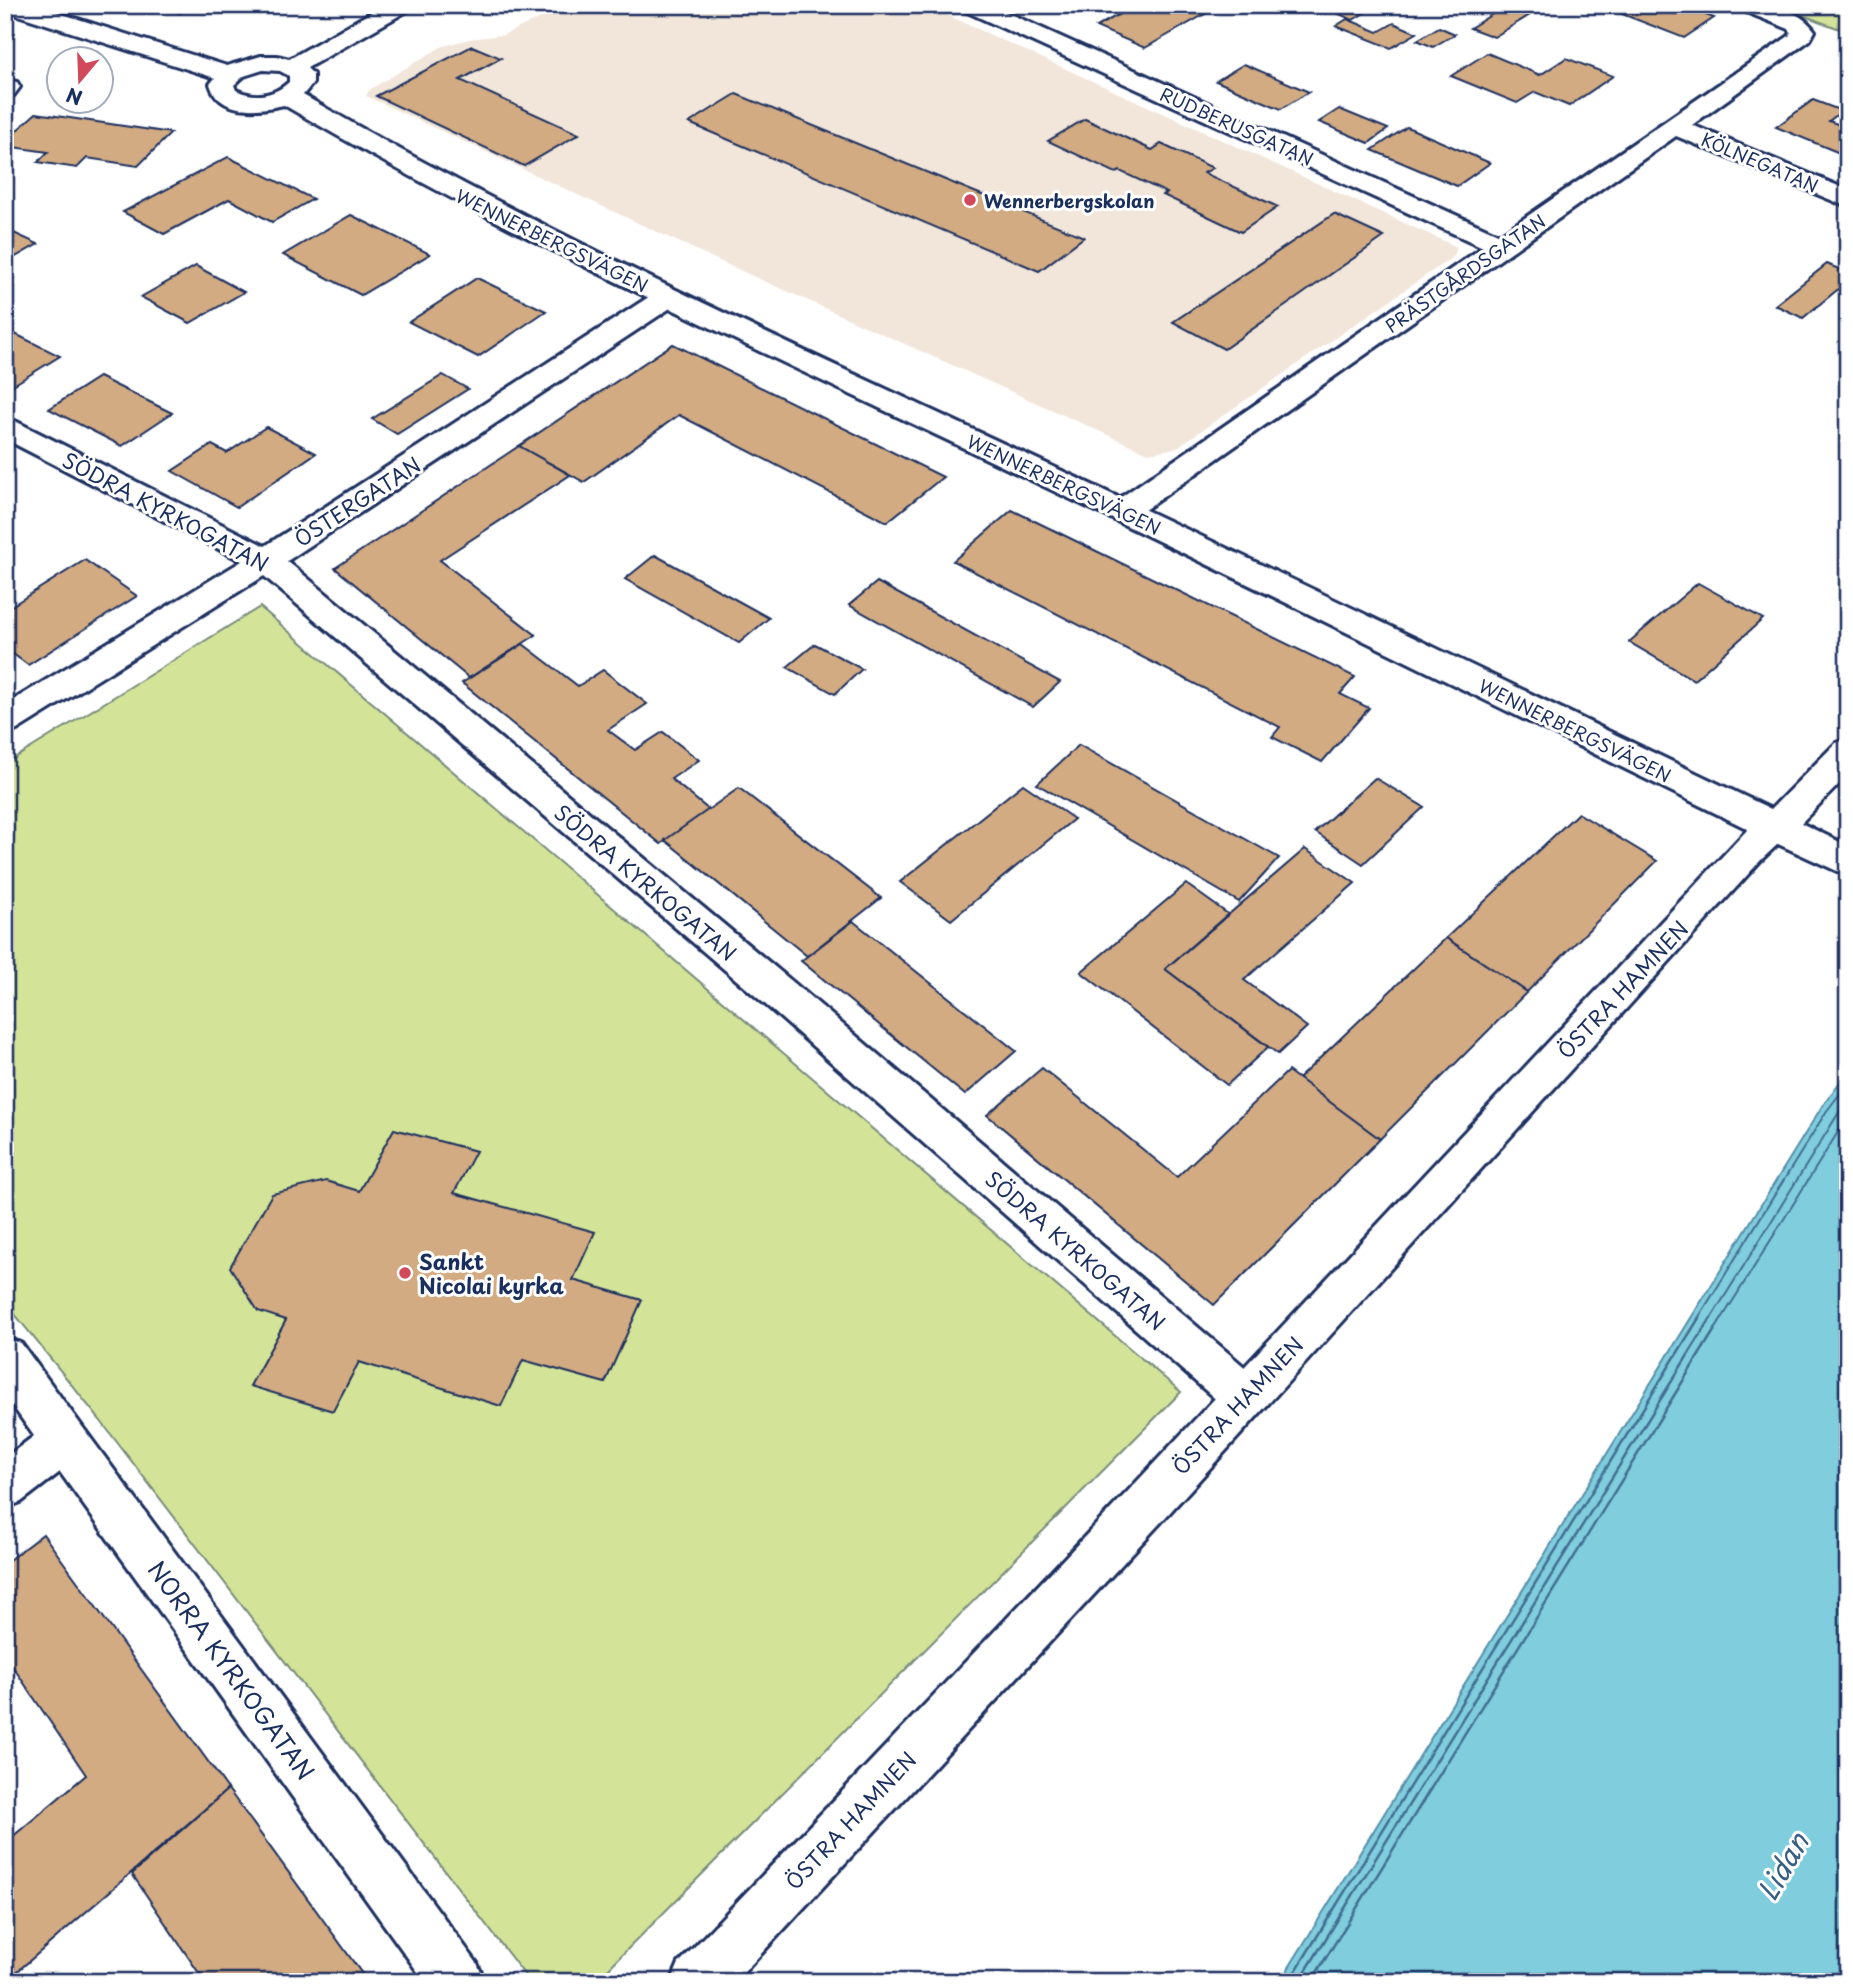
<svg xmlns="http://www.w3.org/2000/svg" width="1853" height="1987" font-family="'Playpen Sans',sans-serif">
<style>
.built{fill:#f2e6da}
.green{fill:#d3e498;stroke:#778a7b;stroke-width:2}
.water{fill:#7fcddd;stroke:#578eaa;stroke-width:2}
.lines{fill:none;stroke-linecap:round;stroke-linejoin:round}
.shore-far1{stroke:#436e91;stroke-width:2}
.shore{stroke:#436e91;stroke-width:2.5}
.building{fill:#d2ab83;stroke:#1b2f5e;stroke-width:2}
.street-casing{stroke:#1b2f5e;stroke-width:6}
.secondary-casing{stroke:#1b2f5e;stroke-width:6}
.street{fill:#fff;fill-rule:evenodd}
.secondary{fill:#fff;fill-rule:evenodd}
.poi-dot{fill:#d1495b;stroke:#fff;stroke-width:2.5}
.labels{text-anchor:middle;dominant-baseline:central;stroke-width:6;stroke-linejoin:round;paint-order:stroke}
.far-street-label{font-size:18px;fill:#1b2f5e;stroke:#fff}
.far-poi-label{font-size:18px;font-weight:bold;fill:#1b2f5e;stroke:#fff;text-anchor:start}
.street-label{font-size:21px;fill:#1b2f5e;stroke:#fff}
.poi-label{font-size:21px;font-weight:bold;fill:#1b2f5e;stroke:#fff;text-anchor:start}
.near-street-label{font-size:24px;fill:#1b2f5e;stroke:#fff}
.near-water-label{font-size:28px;font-style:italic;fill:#395e84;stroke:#fff}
</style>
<rect width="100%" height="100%" fill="#fff"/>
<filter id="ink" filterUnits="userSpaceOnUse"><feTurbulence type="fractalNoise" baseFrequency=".0143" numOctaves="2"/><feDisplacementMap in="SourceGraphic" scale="14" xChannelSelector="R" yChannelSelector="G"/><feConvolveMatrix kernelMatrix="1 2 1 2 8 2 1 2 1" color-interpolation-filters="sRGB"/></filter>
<g filter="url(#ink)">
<path class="built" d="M569,5H925L1457,247L1454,256L1176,448L1148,453L717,260L366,96L369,90L441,47L469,39L503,35Z"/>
<g class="green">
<path d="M1775,5H1848V32Z"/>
<path d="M260,607L1181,1392L595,1982H530L100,1420L5,1302V764Z"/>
</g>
<path class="water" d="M1848,1071V1982H1280L1821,1108Z"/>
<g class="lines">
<g class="shore-far1">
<path d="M1697,1320L1826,1112L1848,1083"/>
<path d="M1710,1320L1848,1098"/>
<path d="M1721,1320L1848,1116"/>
</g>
<g class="shore">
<path d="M1289,1982L1699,1318"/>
<path d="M1299,1982L1711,1318"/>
<path d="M1311,1982L1722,1318"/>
</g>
</g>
<g class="building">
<path d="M156,5H192L180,13Z"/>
<path d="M1136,5H1221L1145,48L1096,27Z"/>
<path d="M1341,5H1349L1366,12L1353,20L1332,11Z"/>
<path d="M1507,5H1526L1538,10L1494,37L1470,28Z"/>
<path d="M1615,5H1679L1714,18L1684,38L1609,9Z"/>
<path d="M1347,19L1378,32L1394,23L1417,33L1391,48L1336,26Z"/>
<path d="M1439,27L1455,34L1433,47L1417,40Z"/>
<path d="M472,46L501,58L460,80L579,134L524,166L376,96Z"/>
<path d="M1487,53L1540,75L1566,58L1613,76L1569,106L1535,92L1517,103L1451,76Z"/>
<path d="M1244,64L1309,92L1281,109L1216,81Z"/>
<path d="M736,94L1084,237L1039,271L689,123Z"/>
<path d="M1813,100L1842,111L1829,121L1848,128L1847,156L1776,127Z"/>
<path d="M1339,109L1388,129L1369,143L1319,122Z"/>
<path d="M36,113L171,133L138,166L87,158L77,168L38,162L48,152L5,146V141Z"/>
<path d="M1085,119L1152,150L1161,144L1213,168L1204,173L1278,207L1241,232L1163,195L1167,193L1120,171L1116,173L1048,141Z"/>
<path d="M1407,127L1490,163L1457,186L1372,150Z"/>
<path d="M228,157L313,199L272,222L229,199L164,234L123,212Z"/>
<path d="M1334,214L1384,237L1224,349L1173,322Z"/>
<path d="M351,215L430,254L361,295L283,255Z"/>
<path d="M5,229L38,244L5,263Z"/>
<path d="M1827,264L1848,273V281L1803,318L1775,305Z"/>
<path d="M196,266L244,292L190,323L141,297Z"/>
<path d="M477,278L546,311L478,357L409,322Z"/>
<path d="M5,329L60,356L10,387L5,385Z"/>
<path d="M673,344L943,477L887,522L679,415L584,482L519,446Z"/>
<path d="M443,375L468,389L397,434L372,419Z"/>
<path d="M99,377L172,413L122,446L49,409Z"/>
<path d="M266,427L316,453L237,507L172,471L212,445L227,453Z"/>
<path d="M519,446L570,475L440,560L536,635L469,678L335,568Z"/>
<path d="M1012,510L1355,677L1340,694L1369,708L1322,762L1272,737L1280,727L953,561Z"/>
<path d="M655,555L769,618L739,643L625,579Z"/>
<path d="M85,560L137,596L28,665L5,648V610Z"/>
<path d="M877,582L1060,682L1033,707L849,605Z"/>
<path d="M1698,583L1763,619L1694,680L1629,642Z"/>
<path d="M523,644L578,686L603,670L647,704L608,730L635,750L663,732L699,760L671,779L709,810L661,844L462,683Z"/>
<path d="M815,644L862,669L835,694L787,667Z"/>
<path d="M1079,745L1279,858L1239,902L1037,784Z"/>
<path d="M1375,778L1424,807L1363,864L1315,832Z"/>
<path d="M1023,784L1074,819L951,920L900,882Z"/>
<path d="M739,788L881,898L807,956L665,840Z"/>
<path d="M1578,813L1657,861L1527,992L1446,938Z"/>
<path d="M1305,849L1355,883L1244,980L1307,1027L1278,1054L1165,969Z"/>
<path d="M1186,884L1228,914L1165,969L1268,1047L1227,1085L1081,972Z"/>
<path d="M853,921L1016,1051L965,1095L801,961Z"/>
<path d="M1446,938L1527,992L1380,1139L1298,1079Z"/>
<path d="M1042,1068L1177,1177L1288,1071L1380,1139L1214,1305L987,1115Z"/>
<path d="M394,1129L476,1151L454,1193L595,1232L573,1280L642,1300L605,1383L523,1360L501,1406L359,1362L333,1411L250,1386L286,1320L258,1311L230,1267L272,1194L326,1181L359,1191Z"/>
<path d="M43,1534L228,1789L5,1982V1843L86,1775L5,1655V1563Z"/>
<path d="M228,1789L368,1982H205L132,1874Z"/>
</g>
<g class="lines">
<g class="street-casing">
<g id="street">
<path d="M384,5H412L409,10L300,72H284L280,67L284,62Z"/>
<path d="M960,5H990L1500,235L1789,36L1791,32L1789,29L1741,10L1738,5C1765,5 1798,6 1815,31L1810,40L1692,125L1848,190V207L1676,136L1133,518L1122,521L1111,518L1107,511L1111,504L1483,247L963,10Z"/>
<path d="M5,80L17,82L20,87L14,95L5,97Z"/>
<path d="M668,289L678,291L682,297L678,303L287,561L794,983L1261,1381L1267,1396L1261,1411L1245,1417L1229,1411L766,1005L264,576L17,730L5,733V705L242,561L5,439V418L15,421L265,546L658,291Z"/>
<path d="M5,1338L21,1343L81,1425L477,1963L485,1982H425L60,1472L21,1502L5,1508V1458L34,1436L5,1395Z"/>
</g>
</g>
<g class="secondary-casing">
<path id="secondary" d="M5,5H34L227,66L261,56H277L301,62L313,74V83L303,95C538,231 784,341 1030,456C1278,571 1524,691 1771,809L1836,743L1848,739V775L1801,823L1848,846V876L1778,844L1761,860L1162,1521L735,1982H671L679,1963L1130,1489L1748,829C1502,709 1257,587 1010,470C765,353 518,242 284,105C258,111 219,115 210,84L215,78L5,11ZM263,70L280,71L289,76V82C274,96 254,99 236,90L234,85L244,76Z"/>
</g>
<use href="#street" class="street"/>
<use href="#secondary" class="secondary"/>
</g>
</g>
<g class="poi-dot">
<circle cx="970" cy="200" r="7"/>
<circle cx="405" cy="1273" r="7"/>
</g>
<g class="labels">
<g class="far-street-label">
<text transform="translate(1237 126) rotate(24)">RUDBERUSGATAN</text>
<text transform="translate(1760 162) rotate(23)">KÖLNEGATAN</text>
<text transform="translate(552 240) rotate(26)">WENNERBERGSVÄGEN</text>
<text transform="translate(1465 273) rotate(-35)">PRÄSTGÅRDSGATAN</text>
<text transform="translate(1064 484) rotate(25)">WENNERBERGSVÄGEN</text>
<text transform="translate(1575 730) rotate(26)">WENNERBERGSVÄGEN</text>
</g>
<g class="far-poi-label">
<text x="984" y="200">Wennerbergskolan</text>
</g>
<g class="street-label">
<text transform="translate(357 501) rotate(-33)">ÖSTERGATAN</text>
<text transform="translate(166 511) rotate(28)">SÖDRA KYRKOGATAN</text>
<text transform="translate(646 882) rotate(40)">SÖDRA KYRKOGATAN</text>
<text transform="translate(1622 989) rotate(-47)">ÖSTRA HAMNEN</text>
<text transform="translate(1076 1250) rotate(41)">SÖDRA KYRKOGATAN</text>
<text transform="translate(1237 1405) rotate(-47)">ÖSTRA HAMNEN</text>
<text transform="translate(850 1820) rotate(-47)">ÖSTRA HAMNEN</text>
</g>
<g class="poi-label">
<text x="419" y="1261">Sankt<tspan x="419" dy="24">Nicolai kyrka</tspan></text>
</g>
<g class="near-street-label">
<text transform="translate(232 1670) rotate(54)">NORRA KYRKOGATAN</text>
</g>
<g class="near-water-label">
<text transform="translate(1782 1866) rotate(-60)">Lidan</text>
</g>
</g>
<rect width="1853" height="1987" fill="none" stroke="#fff" stroke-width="28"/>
<rect x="14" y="14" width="1825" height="1959" fill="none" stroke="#1b2f5e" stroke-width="2.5" filter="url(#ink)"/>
<g transform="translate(80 80) rotate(199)"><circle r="33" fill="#ffffff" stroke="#a4acbf" stroke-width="2"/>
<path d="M0-5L12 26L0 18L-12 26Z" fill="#d1495b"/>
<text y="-10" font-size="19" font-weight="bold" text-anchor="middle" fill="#1b2f5e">N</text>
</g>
</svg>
